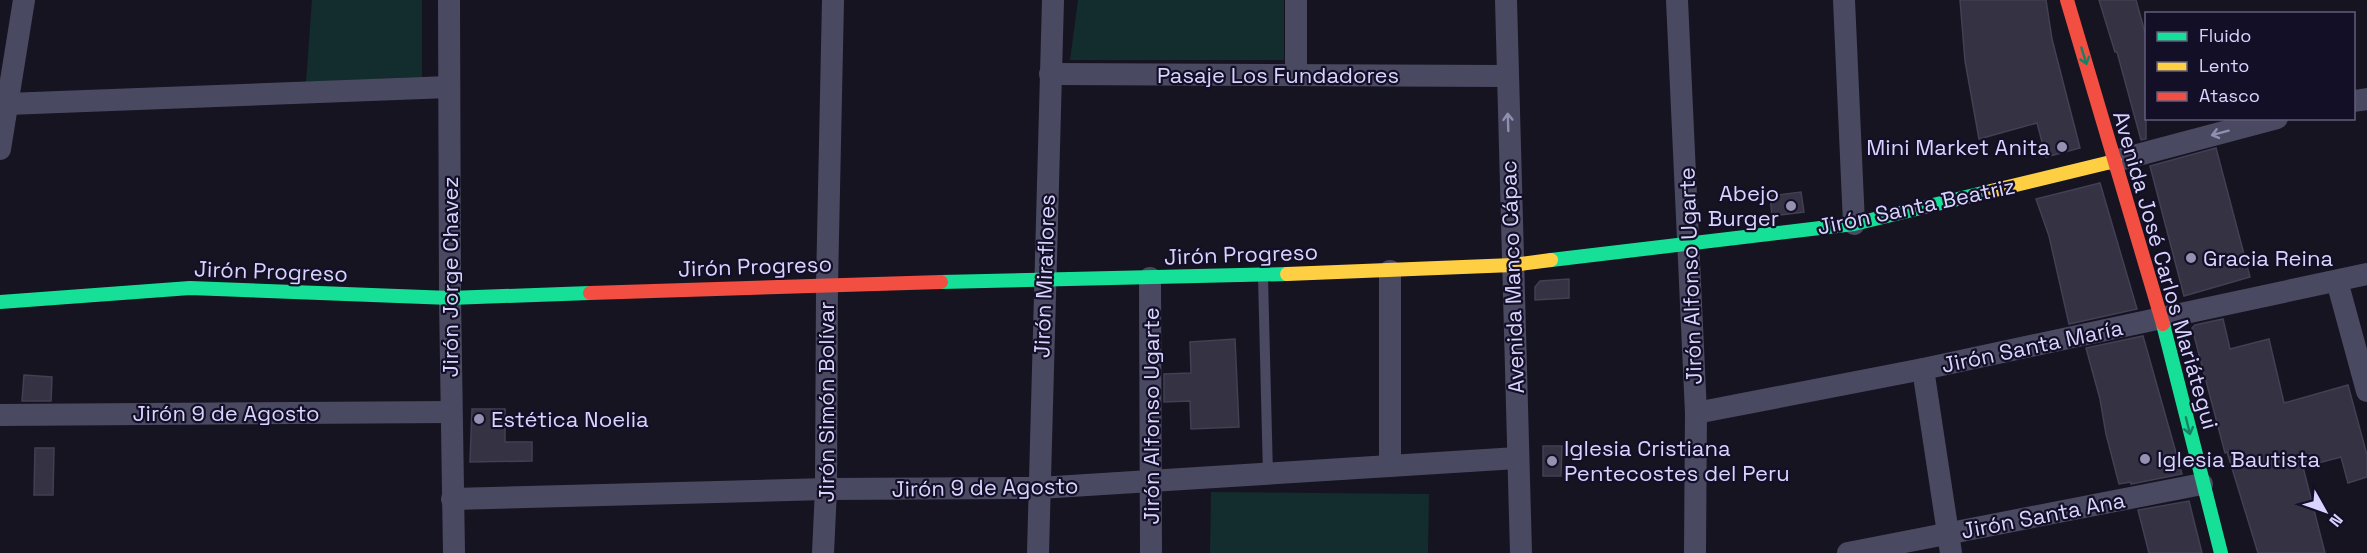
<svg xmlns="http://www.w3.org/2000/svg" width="2367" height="553" font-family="'Space Grotesk',sans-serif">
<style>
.green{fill:#132c2d}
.building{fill:#343243;stroke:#433f54;stroke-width:1.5}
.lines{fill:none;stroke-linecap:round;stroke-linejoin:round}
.lane{stroke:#4a4962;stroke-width:10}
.street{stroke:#4a4962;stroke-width:22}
.fast{stroke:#16e098;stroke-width:14}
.slow{stroke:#ffcf43;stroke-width:14}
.jam{stroke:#f24e42;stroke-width:14}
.oneway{stroke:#158265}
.oneway2{stroke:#928eb0}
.poi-dot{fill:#9591b1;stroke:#130f26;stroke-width:2}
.labels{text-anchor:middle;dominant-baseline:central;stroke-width:4.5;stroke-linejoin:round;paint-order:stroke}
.street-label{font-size:22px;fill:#d9d4ff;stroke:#130f26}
.poi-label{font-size:22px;fill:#d9d4ff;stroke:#130f26;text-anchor:start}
</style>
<rect width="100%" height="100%" fill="#161421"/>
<g class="green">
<path d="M312,0H422V77L306,82Z"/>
<path d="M1078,0H1284V60H1070Z"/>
<path d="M1211,492L1429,494L1428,553H1210Z"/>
</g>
<g class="building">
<path d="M1960,0H2046L2052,39L2080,148L2046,157L2037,123L1979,139L1965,61Z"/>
<path d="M2099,0H2136L2146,36V139L2141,140L2117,52H2115Z"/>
<path d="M2216,148L2250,277L2184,296L2150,166Z"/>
<path d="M2100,183L2137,309L2069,324L2049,236L2036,199Z"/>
<path d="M1801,192L1804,212L1772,216L1770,196Z"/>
<path d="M1569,279V298L1535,300V287L1540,281Z"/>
<path d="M2223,319L2230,349L2269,339L2284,403L2348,385L2367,455V477L2348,483L2341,457L2303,467L2325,553H2258L2227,452L2225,453L2192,328L2195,325Z"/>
<path d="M2143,336L2182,474L2131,484V482L2119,484L2106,434L2100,399L2086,348Z"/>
<path d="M1235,339L1239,427L1191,429L1190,401L1164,402V374L1191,373L1190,342Z"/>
<path d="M24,375L52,377L51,401H22Z"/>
<path d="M472,409H505V442H532V461L470,462Z"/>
<path d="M1543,446H1562L1561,476H1543Z"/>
<path d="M35,448H54L53,495H34Z"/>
<path d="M2189,501L2202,553H2149L2138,510Z"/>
</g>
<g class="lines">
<path class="lane" d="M1263,277L1268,475"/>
<g class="street">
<path d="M449,0L450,298L454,553"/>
<path d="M1506,0L1521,553"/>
<path d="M1677,0L1696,413L1695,553"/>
<path d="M1844,0L1854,224"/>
<path d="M1050,74L1507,76"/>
<path d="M1296,75V0"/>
<path d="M2354,101L2367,99"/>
<path d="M7,104L449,87"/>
<path d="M0,149L24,0"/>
<path d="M2115,161L2277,118"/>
<path d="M1150,278L1151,553"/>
<path d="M2337,281L2367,391"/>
<path d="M1923,369L1951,553"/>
<path d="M1696,413L1923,369L2367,274"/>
<path d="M0,415L451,412"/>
<path d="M1390,466V271"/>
<path d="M452,499L826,489L1039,488L1517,458"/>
<path d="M823,553L826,489L827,285L833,0"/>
<path d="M1038,553L1053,0"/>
<path d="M1848,553L2202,484"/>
</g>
<g class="fast">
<path d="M1551,260L1854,224L1991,191"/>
<path d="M941,282L1287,274"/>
<path d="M0,302L190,288L450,298L590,293"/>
<path d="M2163,324L2221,553"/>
</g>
<g class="slow">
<path d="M1991,191L2115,161"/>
<path d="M1287,274L1513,265L1551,260"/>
</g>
<g class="jam">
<path d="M2067,0L2163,324"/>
<path d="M590,293L941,282"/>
</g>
</g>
<defs><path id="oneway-shaft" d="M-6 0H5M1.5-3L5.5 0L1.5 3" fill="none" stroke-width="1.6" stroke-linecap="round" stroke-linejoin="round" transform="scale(1.5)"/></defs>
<g class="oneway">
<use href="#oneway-shaft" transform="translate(2084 56) rotate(73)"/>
<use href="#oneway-shaft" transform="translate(2188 426) rotate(76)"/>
</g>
<g class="oneway2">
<use href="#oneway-shaft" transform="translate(1508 122) rotate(-92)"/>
<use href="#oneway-shaft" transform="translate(2220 133) rotate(165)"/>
</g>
<g class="poi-dot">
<circle cx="2062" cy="147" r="6"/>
<circle cx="1791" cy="206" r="6"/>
<circle cx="2191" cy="258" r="6"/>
<circle cx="479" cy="419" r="6"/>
<circle cx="2145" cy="459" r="6"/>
<circle cx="1552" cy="461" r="6"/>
</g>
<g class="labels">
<g class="street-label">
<text x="1278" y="75">Pasaje Los Fundadores</text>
<text transform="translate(1916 206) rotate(-12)">Jirón Santa Beatriz</text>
<text transform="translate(1241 254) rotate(-2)">Jirón Progreso</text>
<text transform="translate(755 266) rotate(-2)">Jirón Progreso</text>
<text transform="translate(2166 270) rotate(74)">Avenida José Carlos Mariátegui</text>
<text transform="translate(271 271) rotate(2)">Jirón Progreso</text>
<text transform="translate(1044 276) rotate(-88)">Jirón Miraflores</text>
<text transform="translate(1690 276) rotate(-92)">Jirón Alfonso Ugarte</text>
<text transform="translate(450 277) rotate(-90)">Jirón Jorge Chavez</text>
<text transform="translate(1512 277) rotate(-92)">Avenida Manco Cápac</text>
<text transform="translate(2032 346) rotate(-12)">Jirón Santa María</text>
<text transform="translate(826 402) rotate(-90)">Jirón Simón Bolívar</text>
<text x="226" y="413">Jirón 9 de Agosto</text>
<text transform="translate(1151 416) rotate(-90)">Jirón Alfonso Ugarte</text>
<text transform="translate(985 487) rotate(-1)">Jirón 9 de Agosto</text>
<text transform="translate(2043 515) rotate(-11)">Jirón Santa Ana</text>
</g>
<g class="poi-label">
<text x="2050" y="147" text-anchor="end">Mini Market Anita</text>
<text x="1779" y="193" text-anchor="end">Abejo<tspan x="1779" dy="25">Burger</tspan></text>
<text x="2203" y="258">Gracia Reina</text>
<text x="491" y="419">Estética Noelia</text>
<text x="1564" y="448">Iglesia Cristiana<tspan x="1564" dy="25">Pentecostes del Peru</tspan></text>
<text x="2157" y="459">Iglesia Bautista</text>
</g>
</g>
<rect x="2145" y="12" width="210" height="108" fill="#130f26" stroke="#625e7d" stroke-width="1.5"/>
<rect x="2157" y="32" width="30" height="9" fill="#16e098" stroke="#625e7d" stroke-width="1.5"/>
<text x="2199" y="42" font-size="18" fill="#d9d4ff">Fluido</text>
<rect x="2157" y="62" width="30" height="9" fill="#ffcf43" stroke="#625e7d" stroke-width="1.5"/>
<text x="2199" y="72" font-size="18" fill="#d9d4ff">Lento</text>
<rect x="2157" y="92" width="30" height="9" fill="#f24e42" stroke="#625e7d" stroke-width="1.5"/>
<text x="2199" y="102" font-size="18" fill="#d9d4ff">Atasco</text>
<g transform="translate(2325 511) rotate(130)" stroke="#130f26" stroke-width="4.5" paint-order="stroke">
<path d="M0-4.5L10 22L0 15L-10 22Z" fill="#d9d4ff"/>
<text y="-9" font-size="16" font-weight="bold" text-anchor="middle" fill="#d9d4ff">N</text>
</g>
</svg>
